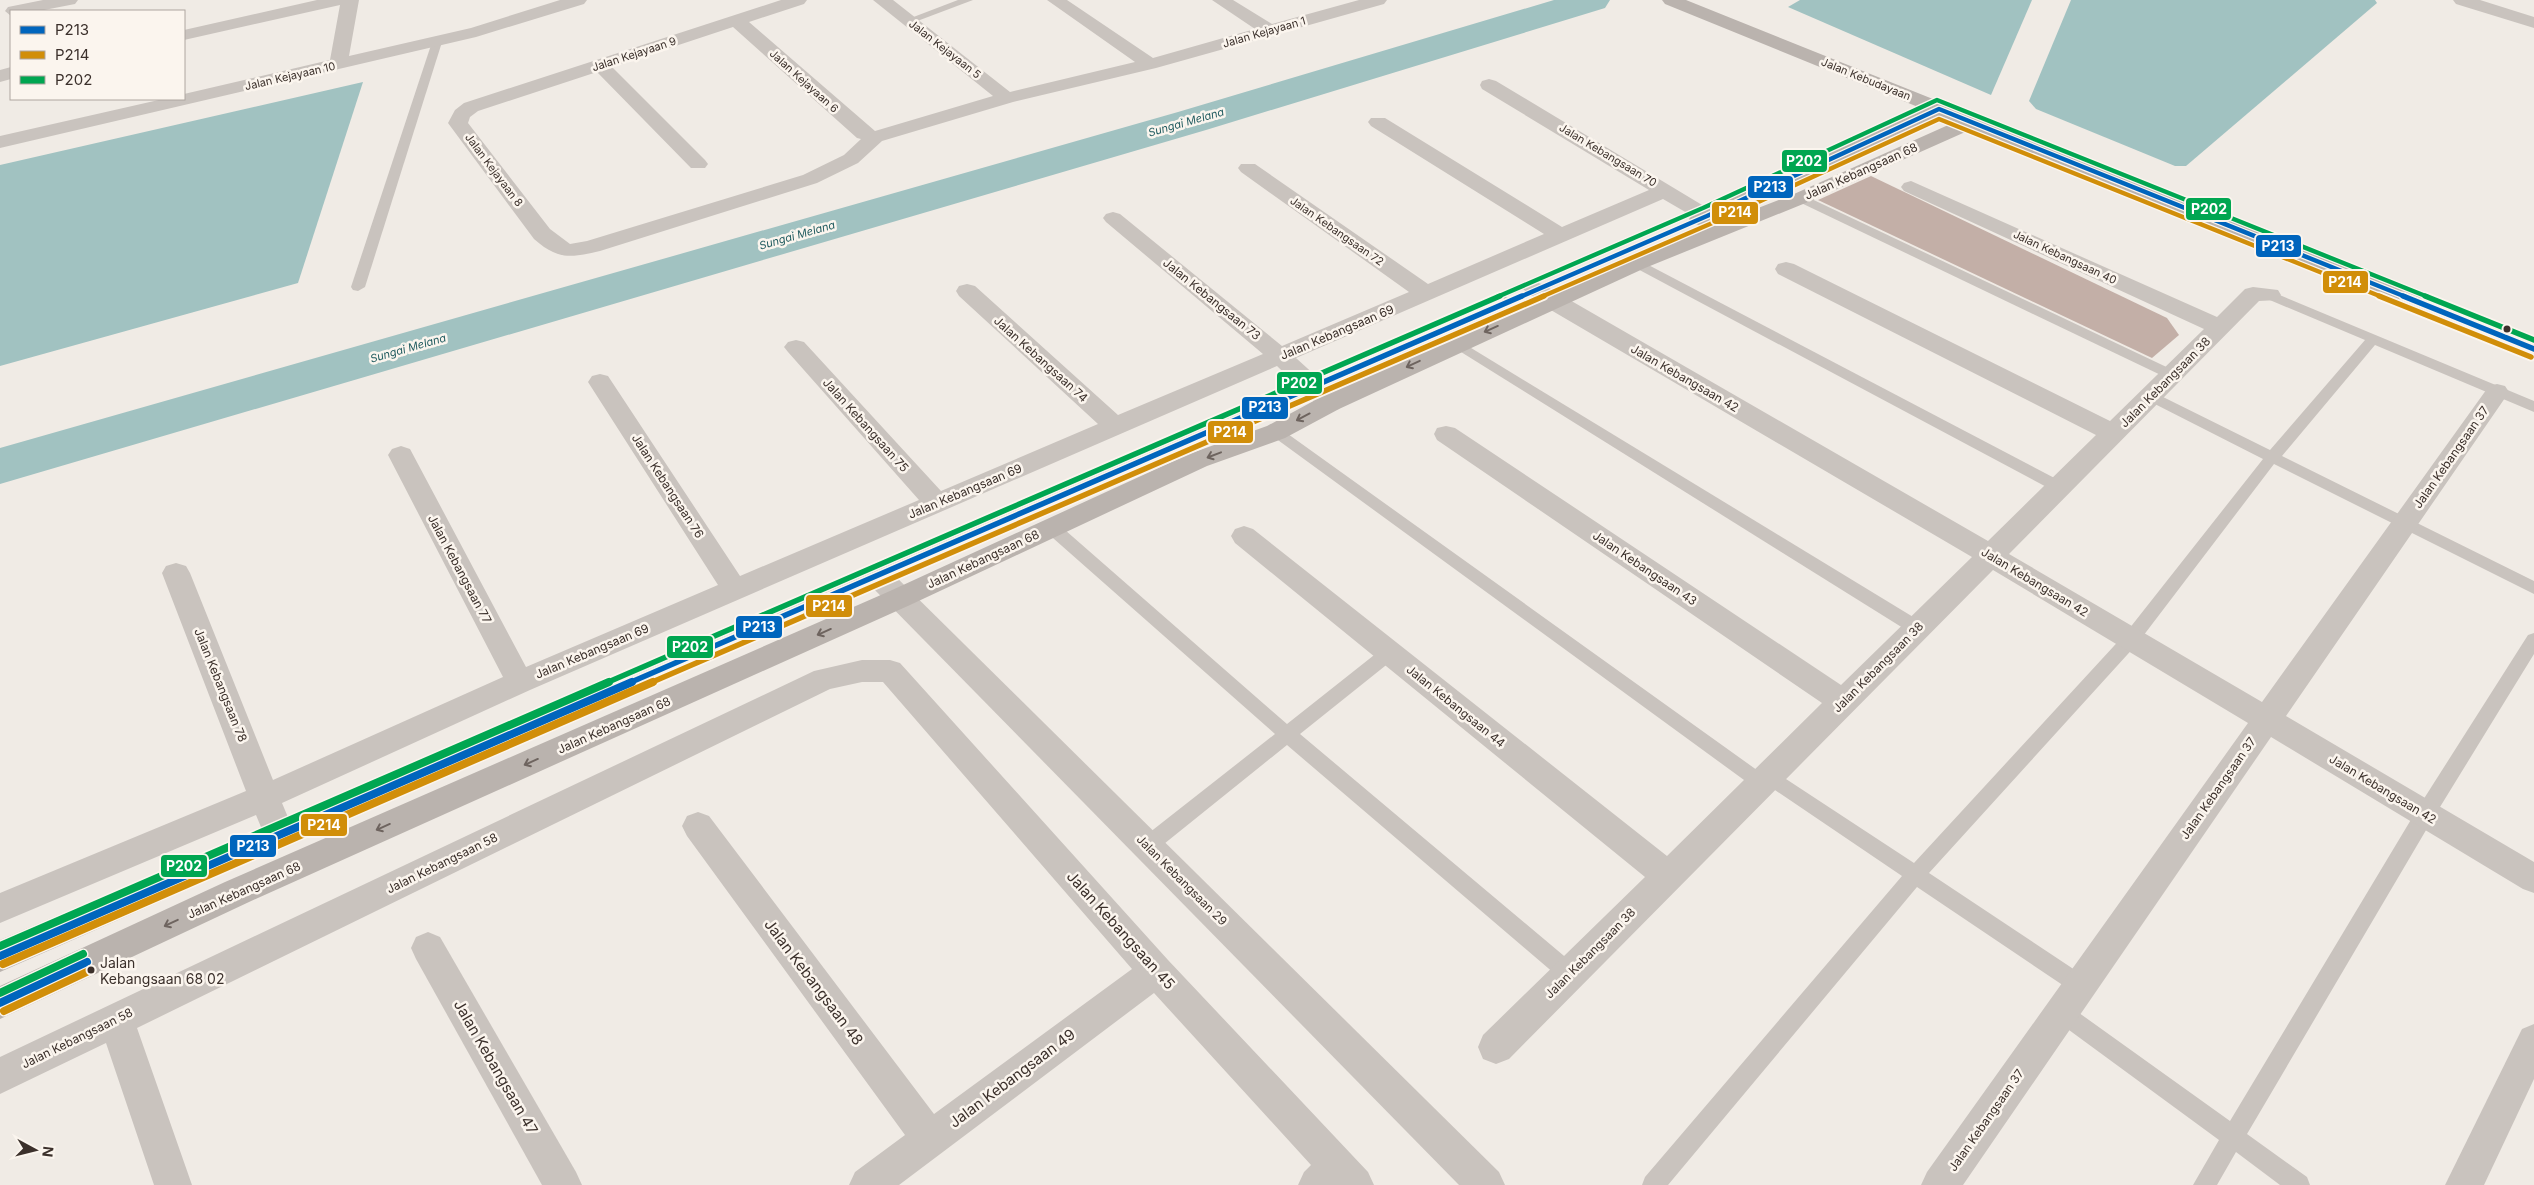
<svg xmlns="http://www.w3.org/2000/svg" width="2534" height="1185" font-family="Inter,sans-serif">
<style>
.water{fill:#a1c2c1}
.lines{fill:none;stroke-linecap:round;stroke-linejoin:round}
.river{fill:#a1c2c1;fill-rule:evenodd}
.building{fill:#c3afa7}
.lane{fill:#c9c3be;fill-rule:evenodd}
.street{fill:#c9c3be;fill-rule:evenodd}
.secondary{fill:#bab3ae;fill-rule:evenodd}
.bus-1-far2-casing{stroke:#fbf5ee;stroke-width:7}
.bus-1-far1-casing{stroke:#fbf5ee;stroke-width:9}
.bus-1-casing{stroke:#fbf5ee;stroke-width:11}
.bus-2-far2-casing{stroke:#fbf5ee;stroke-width:7}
.bus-2-far1-casing{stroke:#fbf5ee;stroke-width:9}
.bus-2-casing{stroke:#fbf5ee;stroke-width:11}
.bus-3-far2-casing{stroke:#fbf5ee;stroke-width:7}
.bus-3-far1-casing{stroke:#fbf5ee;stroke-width:9}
.bus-3-casing{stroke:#fbf5ee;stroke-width:11}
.bus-1-far2{stroke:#0065bd;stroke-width:4.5}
.bus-1-far1{stroke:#0065bd;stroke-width:5.5}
.bus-1{stroke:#0065bd;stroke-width:8}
.bus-2-far2{stroke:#d18e09;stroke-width:4.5}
.bus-2-far1{stroke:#d18e09;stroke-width:5.5}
.bus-2{stroke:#d18e09;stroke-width:8}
.bus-3-far2{stroke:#00a651;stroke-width:4.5}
.bus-3-far1{stroke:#00a651;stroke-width:5.5}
.bus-3{stroke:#00a651;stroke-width:8}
.oneway{stroke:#6e645f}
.bus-dot{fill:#3b302b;stroke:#fbf5ee;stroke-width:2}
.labels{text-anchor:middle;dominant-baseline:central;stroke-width:5;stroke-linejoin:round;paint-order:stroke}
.far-street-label{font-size:11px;fill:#3b302b;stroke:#fbf5ee}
.far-water-label{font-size:11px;font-style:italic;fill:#1f5a5e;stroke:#fbf5ee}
.street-label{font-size:12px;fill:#3b302b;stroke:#fbf5ee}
.near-bus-label{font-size:14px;fill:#3b302b;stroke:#fbf5ee;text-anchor:start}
.near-street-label{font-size:15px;fill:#3b302b;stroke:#fbf5ee}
.line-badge{stroke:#fbf5ee;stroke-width:2}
.badge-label{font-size:14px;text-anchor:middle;font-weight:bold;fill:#fff}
</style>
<rect width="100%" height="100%" fill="#f0ebe5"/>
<g class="water">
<path d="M1800,0H2032L1991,95L1788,7Z"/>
<path d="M2071,0H2375L2377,3L2186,166H2175L2036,109L2029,101Z"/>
<path d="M363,82L298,283L0,366V165Z"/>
</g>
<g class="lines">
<path class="river" d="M1554,0H1610L1605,8L1206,130L0,484V448L1178,112Z"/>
</g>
<path class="building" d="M1871,176L2167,318L2179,335L2152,358L1818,200Z"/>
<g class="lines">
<g class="lane">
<path d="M958,0H973L912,23L903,21Z"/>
<path d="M437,39L442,42L365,287L358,291L353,290L351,287L432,42Z"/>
<path d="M1801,194L2177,372L2179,375L2177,378H2167L1797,201L1795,198L1797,195Z"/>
<path d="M1637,259L2064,483L2067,487L2064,491H2054L1632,266L1631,263L1632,260Z"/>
<path d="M2270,291L2534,401V412L2375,345L2282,456L2534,581V594L2274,464L2137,644L1929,873L2087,978L2090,985L2087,992L2080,995L2073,992L1917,887L1668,1185H1642L1645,1177L1902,876L1769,786L1761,791L1755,788L1271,435L1269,432L1271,429H1281L1761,773L1768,768L1774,771L1914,863L2125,634L2263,459L2145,399L2143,396L2145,393H2155L2270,450L2365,340L2265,298L2263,295Z"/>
<path d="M1458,340L1923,623L1925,628L1923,633L1917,634L1911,633L1453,347L1451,344Z"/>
<path d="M1051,521L1057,523L1287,724L1383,648L1389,646L1395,648L1397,653L1395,658L1300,734L1576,966L1579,973L1576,980L1569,982L1562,980L1287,745L1154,852L1147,854L1140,852L1138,846L1140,840L1275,734L1045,531L1043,527L1045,523Z"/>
<path d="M2534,633V654L2432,820L2247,1134L2307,1177L2310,1185H2280L2236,1152L2217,1185H2193L2219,1140L2054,1019L2051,1012L2054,1005L2061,1002L2068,1005L2230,1121L2418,808L2528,635Z"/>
</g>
<g class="street">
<path d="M43,0H78L75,4L39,11H11V16L5,11L8,7Z"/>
<path d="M317,0H359L349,56L471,28L560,0H587L584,4L476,37L0,148V136L163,99H184V94L330,60L340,5L184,40V30Z"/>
<path d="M781,0H807L804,4L749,22L875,131L993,96L873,0H893L1010,92L1135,62L1047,0H1067L1153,58L1255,29L1212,0H1233L1272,24L1359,0H1387L1384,4L1156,68L1013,102L882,141L858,163L817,183L600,251C570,258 558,260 534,239L448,123L455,110L464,103ZM733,27L857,138L861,139L844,155L803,175L587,241L570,244L550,229L468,123L470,117L478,111L597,72L691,168H705L708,164L705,160L612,67Z"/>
<path d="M2453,0H2480L2534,17V28L2456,4Z"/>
<path d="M11,67V79L0,82V70Z"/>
<path d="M1489,79L1496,81L1732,223L1736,227L1732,231L1725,233L1718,231L1663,199L1296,358L1339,397L1342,403L1339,409L1330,411L1321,409L1277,366L530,690L282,803L295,834L290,844L279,848L268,844L256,815L0,923V893L246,791L162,573L166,566L176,563L186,566L190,573L273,780L503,677L388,455L392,449L401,446L410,449L526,667L718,585L588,382L592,376L600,374L608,376L740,576L919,500L788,352L784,347L788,342L796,340L804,342L941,491L1098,424L959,296L956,291L959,286L967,284L975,286L1118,415L1263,354L1106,222L1103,218L1106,214L1113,212L1120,214L1282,346L1409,292L1241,172L1238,168L1241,164H1255L1428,284L1544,234L1371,126L1368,122L1371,118H1385L1562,227L1649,190L1482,89L1480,85L1482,81Z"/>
<path d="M1911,181L2217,317L2245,289L2253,287L2278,290L2281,295L2278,300L2259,301L2009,554L2262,702L2489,386L2497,384L2505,386L2509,392L2505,398L2286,716L2534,862V893L2523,889L2271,737L1963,1185H1921L1927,1172L2248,723L1993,570L1509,1059L1496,1064L1483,1059L1478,1047L1483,1035L1645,877L1235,543L1231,536L1235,529L1244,526L1253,529L1667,856L1822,703L1437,440L1434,434L1437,428L1446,426L1455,428L1841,685L1972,557L1544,306L1523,289L1526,284L1534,282L1542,284L1988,541L2096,435L1778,274L1775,269L1778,264L1786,262L1794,264L2110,421L2204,329L1904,191L1901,187L1904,183Z"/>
<path d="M877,565L887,568L1499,1172L1505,1185H1459L867,582L863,575L867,568Z"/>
<path d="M862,660H890L900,663L1168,960L1368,1172L1374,1185H1298L1304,1172L1311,1165L1154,993L899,1185H849L855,1172L905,1135L687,836L682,826L687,816L698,812L709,816L934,1114L1132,969L883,682H862L830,689L137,1028L192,1185H154L106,1043L0,1094V1057L814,671Z"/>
<path d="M428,932L440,937L576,1172L582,1185H542L416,959L411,948L416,937Z"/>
<path d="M2534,1024V1079L2484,1185H2445L2522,1029Z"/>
</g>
<g class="secondary">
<path d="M1662,0H1686L2534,340V356L1972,129L1808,202L1645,268L1339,409L1285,438L1207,466L910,605L249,902L0,1019V986L225,882L890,591L1189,454L1267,426L1321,397L1629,258L1794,194L1955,122L1940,116L1706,223L1699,225L1692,223L1689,219L1692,215L1923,109L1665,4Z"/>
<path d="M1501,296L1509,298L1512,303L1509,308L0,972V940Z"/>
</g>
<g class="bus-1-far2-casing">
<path id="bus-1-far2" d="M1520,297L1707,216L1939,109L2406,297"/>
</g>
<g class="bus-1-far1-casing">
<g id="bus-1-far1">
<path d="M2403,296L2534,349"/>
<path d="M629,683L1522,296"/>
</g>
</g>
<g class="bus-1-casing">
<g id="bus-1">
<path d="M0,956L632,682"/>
<path d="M0,1003L87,962"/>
</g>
</g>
<g class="bus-2-far2-casing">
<path id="bus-2-far2" d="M1541,297L1710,224L1939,119L2382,297"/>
</g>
<g class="bus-2-far1-casing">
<g id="bus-2-far1">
<path d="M2379,296L2531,357"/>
<path d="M650,683L1544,296"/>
</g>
</g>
<g class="bus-2-casing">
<g id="bus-2">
<path d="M3,964L653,682"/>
<path d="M4,1011L91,970"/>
</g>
</g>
<g class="bus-3-far2-casing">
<path id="bus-3-far2" d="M1497,297L1703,208L1937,100L2428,297"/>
</g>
<g class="bus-3-far1-casing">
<g id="bus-3-far1">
<path d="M2425,296L2534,340"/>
<path d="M606,683L1500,296"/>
</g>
</g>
<g class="bus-3-casing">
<g id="bus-3">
<path d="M0,946L609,682"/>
<path d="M0,993L83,954"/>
</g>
</g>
<use href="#bus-1-far2" class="bus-1-far2"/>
<use href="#bus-1-far1" class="bus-1-far1"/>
<use href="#bus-1" class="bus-1"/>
<use href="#bus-2-far2" class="bus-2-far2"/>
<use href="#bus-2-far1" class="bus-2-far1"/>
<use href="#bus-2" class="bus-2"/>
<use href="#bus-3-far2" class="bus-3-far2"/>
<use href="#bus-3-far1" class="bus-3-far1"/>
<use href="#bus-3" class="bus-3"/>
</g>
<defs><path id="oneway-shaft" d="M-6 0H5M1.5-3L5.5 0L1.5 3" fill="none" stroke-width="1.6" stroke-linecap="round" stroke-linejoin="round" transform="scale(1.25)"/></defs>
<g class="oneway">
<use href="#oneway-shaft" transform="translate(1491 329) rotate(156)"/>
<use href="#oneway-shaft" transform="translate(1413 364) rotate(155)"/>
<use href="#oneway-shaft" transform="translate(1303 417) rotate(152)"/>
<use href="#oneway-shaft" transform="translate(1214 455) rotate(159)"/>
<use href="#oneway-shaft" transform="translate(824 632) rotate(156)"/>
<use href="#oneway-shaft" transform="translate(531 762) rotate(156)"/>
<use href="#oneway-shaft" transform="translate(383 827) rotate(156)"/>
<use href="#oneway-shaft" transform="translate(171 923) rotate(155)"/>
</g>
<g class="bus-dot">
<circle cx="2507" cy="329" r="4.5"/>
<circle cx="91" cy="970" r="4.5"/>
</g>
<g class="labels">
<g class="far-street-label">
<text transform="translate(1264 32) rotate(-16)">Jalan Kejayaan 1</text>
<text transform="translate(945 49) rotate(38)">Jalan Kejayaan 5</text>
<text transform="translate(634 54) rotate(-18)">Jalan Kejayaan 9</text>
<text transform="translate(290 76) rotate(-13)">Jalan Kejayaan 10</text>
<text transform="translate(1866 79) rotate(22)">Jalan Kebudayaan</text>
<text transform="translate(804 81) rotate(42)">Jalan Kejayaan 6</text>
<text transform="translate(1608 155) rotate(31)">Jalan Kebangsaan 70</text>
<text transform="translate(494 170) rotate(53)">Jalan Kejayaan 8</text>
<text transform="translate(1337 231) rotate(35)">Jalan Kebangsaan 72</text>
<text transform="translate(2065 257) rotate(25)">Jalan Kebangsaan 40</text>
</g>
<g class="far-water-label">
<text transform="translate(1186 122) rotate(-16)">Sungai Melana</text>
<text transform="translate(797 235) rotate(-16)">Sungai Melana</text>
<text transform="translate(408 348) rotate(-16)">Sungai Melana</text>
</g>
<g class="street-label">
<text transform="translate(1861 171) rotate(-24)">Jalan Kebangsaan 68</text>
<text transform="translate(1212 299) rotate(39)">Jalan Kebangsaan 73</text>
<text transform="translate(1337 332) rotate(-23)">Jalan Kebangsaan 69</text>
<text transform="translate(1041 359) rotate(42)">Jalan Kebangsaan 74</text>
<text transform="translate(1685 378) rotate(30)">Jalan Kebangsaan 42</text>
<text transform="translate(2165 382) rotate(-45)">Jalan Kebangsaan 38</text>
<text transform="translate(866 425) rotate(48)">Jalan Kebangsaan 75</text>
<text transform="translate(2451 457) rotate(-55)">Jalan Kebangsaan 37</text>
<text transform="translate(668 486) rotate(57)">Jalan Kebangsaan 76</text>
<text transform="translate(965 491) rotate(-23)">Jalan Kebangsaan 69</text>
<text transform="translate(983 559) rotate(-25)">Jalan Kebangsaan 68</text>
<text transform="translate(1645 568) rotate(34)">Jalan Kebangsaan 43</text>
<text transform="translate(460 569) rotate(62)">Jalan Kebangsaan 77</text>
<text transform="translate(2035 582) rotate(31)">Jalan Kebangsaan 42</text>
<text transform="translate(592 651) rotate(-23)">Jalan Kebangsaan 69</text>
<text transform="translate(1878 667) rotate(-45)">Jalan Kebangsaan 38</text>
<text transform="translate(221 685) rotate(68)">Jalan Kebangsaan 78</text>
<text transform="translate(1456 706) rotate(39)">Jalan Kebangsaan 44</text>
<text transform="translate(614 725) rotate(-24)">Jalan Kebangsaan 68</text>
<text transform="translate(2218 788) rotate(-55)">Jalan Kebangsaan 37</text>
<text transform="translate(2383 789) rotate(31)">Jalan Kebangsaan 42</text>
<text transform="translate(442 863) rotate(-26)">Jalan Kebangsaan 58</text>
<text transform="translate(1182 880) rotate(45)">Jalan Kebangsaan 29</text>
<text transform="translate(244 890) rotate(-24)">Jalan Kebangsaan 68</text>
<text transform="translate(1590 953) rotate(-45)">Jalan Kebangsaan 38</text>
<text transform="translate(77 1038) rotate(-26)">Jalan Kebangsaan 58</text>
<text transform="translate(1986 1120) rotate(-55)">Jalan Kebangsaan 37</text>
</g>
<g class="near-bus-label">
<text x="100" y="962">Jalan<tspan x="100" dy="16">Kebangsaan 68 02</tspan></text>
</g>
<g class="near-street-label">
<text transform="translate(1121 930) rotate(48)">Jalan Kebangsaan 45</text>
<text transform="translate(814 982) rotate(53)">Jalan Kebangsaan 48</text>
<text transform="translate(496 1067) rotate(60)">Jalan Kebangsaan 47</text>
<text transform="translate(1012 1078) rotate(-37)">Jalan Kebangsaan 49</text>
</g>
</g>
<g class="line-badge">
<rect x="1781" y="149" width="47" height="24" rx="5" fill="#00a651"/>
<rect x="1747" y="175" width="47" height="24" rx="5" fill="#0065bd"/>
<rect x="2185" y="197" width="47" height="24" rx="5" fill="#00a651"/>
<rect x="1711" y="201" width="48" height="24" rx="5" fill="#d18e09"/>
<rect x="2255" y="234" width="47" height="24" rx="5" fill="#0065bd"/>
<rect x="2322" y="270" width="47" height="24" rx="5" fill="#d18e09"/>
<rect x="1276" y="371" width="47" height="24" rx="5" fill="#00a651"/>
<rect x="1241" y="396" width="48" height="24" rx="5" fill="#0065bd"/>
<rect x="1207" y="420" width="47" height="24" rx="5" fill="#d18e09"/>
<rect x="805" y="594" width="48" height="24" rx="5" fill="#d18e09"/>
<rect x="735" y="615" width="48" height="24" rx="5" fill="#0065bd"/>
<rect x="666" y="635" width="48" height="24" rx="5" fill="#00a651"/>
<rect x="300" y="813" width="48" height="24" rx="5" fill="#d18e09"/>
<rect x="229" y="834" width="48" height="24" rx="5" fill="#0065bd"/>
<rect x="160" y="854" width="48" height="24" rx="5" fill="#00a651"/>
</g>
<g class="badge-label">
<text x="1804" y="166">P202</text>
<text x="1770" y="192">P213</text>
<text x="2209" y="214">P202</text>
<text x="1735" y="217">P214</text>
<text x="2278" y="251">P213</text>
<text x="2345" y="287">P214</text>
<text x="1299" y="388">P202</text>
<text x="1265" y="412">P213</text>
<text x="1230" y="437">P214</text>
<text x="829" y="611">P214</text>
<text x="759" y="632">P213</text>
<text x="690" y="652">P202</text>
<text x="324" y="830">P214</text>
<text x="253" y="851">P213</text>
<text x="184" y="871">P202</text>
</g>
<rect x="10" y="10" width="175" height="90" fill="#fbf5ee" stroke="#aea6a0"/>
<rect x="20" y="26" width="25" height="8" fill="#0065bd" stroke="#aea6a0"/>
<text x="55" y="35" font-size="15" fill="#3b302b">P213</text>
<rect x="20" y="51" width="25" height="8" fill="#d18e09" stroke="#aea6a0"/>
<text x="55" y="60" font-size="15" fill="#3b302b">P214</text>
<rect x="20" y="76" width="25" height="8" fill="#00a651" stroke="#aea6a0"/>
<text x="55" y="85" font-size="15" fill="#3b302b">P202</text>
<g transform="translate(35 1150) rotate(97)" stroke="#fbf5ee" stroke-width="4" paint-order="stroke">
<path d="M0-4L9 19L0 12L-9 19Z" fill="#3b302b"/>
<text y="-8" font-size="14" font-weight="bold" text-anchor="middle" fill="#3b302b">N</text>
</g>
</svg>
